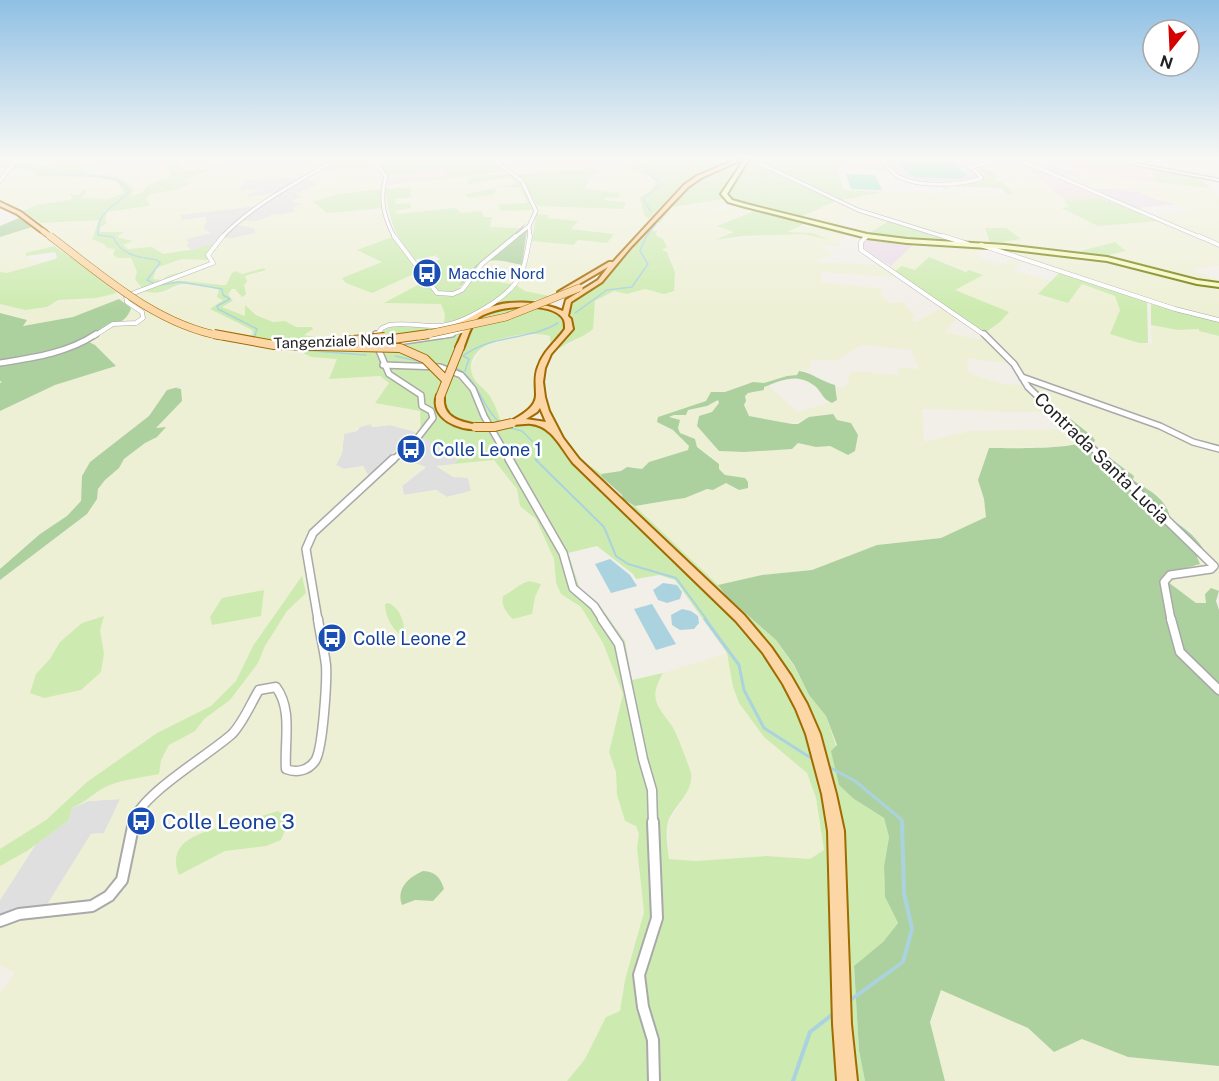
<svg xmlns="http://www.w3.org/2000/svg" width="1219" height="1081" font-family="'Public Sans',sans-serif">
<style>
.residential{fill:#e0dfdf}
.commercial{fill:#f2dad9}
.industrial{fill:#ebdbe8}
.farmland{fill:#eef0d5;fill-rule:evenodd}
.grass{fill:#cdebb0;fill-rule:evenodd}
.forest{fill:#add19e}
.pitch{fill:#88e0be}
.parking{fill:#e2e2e2}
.plaza{fill:#dddde8}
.water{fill:#aad3df}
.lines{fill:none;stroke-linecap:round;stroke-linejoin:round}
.stream-far3{stroke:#aad3df;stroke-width:1.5}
.stream-far2{stroke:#aad3df;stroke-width:2}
.stream-far1{stroke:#aad3df;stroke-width:3}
.stream{stroke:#aad3df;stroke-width:4}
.minor-far5-casing{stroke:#a9a9a9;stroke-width:4.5}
.minor-far4-casing{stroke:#a9a9a9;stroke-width:5}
.minor-far3-casing{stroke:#a9a9a9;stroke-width:8}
.minor-far2-casing{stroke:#a9a9a9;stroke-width:10}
.minor-far1-casing{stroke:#a9a9a9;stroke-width:11}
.minor-casing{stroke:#a9a9a9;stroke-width:14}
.tertiary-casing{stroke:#a9a9a9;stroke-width:3}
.secondary-casing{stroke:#707d05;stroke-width:4}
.primary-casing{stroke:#a06b00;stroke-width:4}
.minor-far5{stroke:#fff;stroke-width:3}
.minor-far4{stroke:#fff;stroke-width:4}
.minor-far3{stroke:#fff;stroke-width:5}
.minor-far2{stroke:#fff;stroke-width:7}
.minor-far1{stroke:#fff;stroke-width:8}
.minor{stroke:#fff;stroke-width:10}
.tertiary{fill:#fff;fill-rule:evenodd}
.secondary{fill:#f7fabf;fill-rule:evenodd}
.primary{fill:#fcd6a4;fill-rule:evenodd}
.primary-bridge-far2-casing{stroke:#a06b00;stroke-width:7;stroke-linecap:butt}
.primary-bridge-far1-casing{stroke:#a06b00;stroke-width:8;stroke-linecap:butt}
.primary-bridge-casing{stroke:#a06b00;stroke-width:10;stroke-linecap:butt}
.primary-bridge-far2{stroke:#fcd6a4;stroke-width:5}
.primary-bridge-far1{stroke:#fcd6a4;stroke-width:7}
.primary-bridge{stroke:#fcd6a4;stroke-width:8}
.labels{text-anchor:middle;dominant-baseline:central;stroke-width:5;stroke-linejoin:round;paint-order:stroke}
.far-transit-label{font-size:15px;fill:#164399;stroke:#fff;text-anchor:start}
.far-street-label{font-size:15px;fill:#222;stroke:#fff}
.transit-label{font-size:18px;fill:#164399;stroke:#fff;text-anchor:start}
.street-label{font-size:18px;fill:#222;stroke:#fff}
.near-transit-label{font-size:21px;fill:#164399;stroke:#fff;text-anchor:start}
</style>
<rect width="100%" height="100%" fill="#f2efe9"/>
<g class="residential">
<path d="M305,177L318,185L297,194L303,197L292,200L304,204L293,208L296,211L280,215L275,214L257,221H243L250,228H254L256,233L234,238H221L214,243L195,249H190L186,245V239L210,233L202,228L204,217L182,220L180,215L256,206L272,193L247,198L248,195L258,190L236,191L247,180Z"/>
<path d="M371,424L372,427L390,425L417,432L368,475L363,466L344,469L335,465L342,454L344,433L357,431L360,427Z"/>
<path d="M421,435L463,442L467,447L454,464L437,467L468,478L471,491L447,497L436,490L404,495L402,486L425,468L406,460Z"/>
<path d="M121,799L104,833L91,834L45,908L0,916V900L36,844L72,808L88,801Z"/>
</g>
<g class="commercial">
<path d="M1045,160H1106L1147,167L1155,169L1156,182L1088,175L1072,168L1046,163Z"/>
<path d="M443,170L448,176L386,186L387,177Z"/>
<path d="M1052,187H1074L1103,198L1064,199L1051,189Z"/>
</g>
<g class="industrial">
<path d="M1015,160L1056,166L1087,176H1056L1075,186L1052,187L1034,177L1028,169L1016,164Z"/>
<path d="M1087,189H1120L1139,192L1155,199L1178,204L1135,208Z"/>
<path d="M868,237L916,242L891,266L862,248V244Z"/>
</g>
<g class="farmland">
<path d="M149,160H170L167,162L170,175L147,186L143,192L137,195H130L133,189L118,177L82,171L103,164Z"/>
<path d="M179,160H219L220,163L210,169L182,171V166Z"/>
<path d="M246,160H334L301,177L247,180L237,191L261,189L248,195L247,198L278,192L256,206L180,215L182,220L205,217L207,221L203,228L211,233L186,239L189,243L186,245L190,249L163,254L133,250L122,245L129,239L117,236L122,233L101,232L107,212L148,206L150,205L146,198L149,194L175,190L191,182H181L183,181L217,167Z"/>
<path d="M562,160H642L628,164L632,167L630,170L645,174L656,182L651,191L642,195L644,215L649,219L608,263L570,286L547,296L525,291L516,285L473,277L490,260L496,259L522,265L529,262L532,241L572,245L578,240L607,243L613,234L571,229L578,222L547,218L548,215L536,214L537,206L623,209L625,202L603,200L606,197L619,198V193L584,189L589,179L597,174L592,168L517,175L505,167Z"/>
<path d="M1011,160H1015L1016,164L1040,176L1035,178L1052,187L1048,190L1064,199L1069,207L1062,208L1068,213L1098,226L1160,221L1148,215L1193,211L1139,192L1115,189L1108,186L1078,185L1058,176L1088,175L1211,188L1219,195V218H1215L1219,219V265L1192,270L1219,280V284L1196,281L1105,256L1125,251L1115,242L1073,253H1064L990,244L1006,228H983L988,245L866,235L848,230L860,224L850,220L831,226L798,218L836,201L885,192L1013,194L987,167Z"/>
<path d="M1155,160H1219V179L1167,170L1168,161Z"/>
<path d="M0,165L12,171L19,169L31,171L37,175L102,178L117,182L124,193L108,199H89L82,197L86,191H81L78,195H72V193L70,195L73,198L69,200L17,209L0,202V186L7,172H0Z"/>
<path d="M376,167L383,177L381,189L337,194L327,213L383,208V210L352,213L373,215V212L383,211L384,222L390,233L385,236L391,234L392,237L358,250L383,261L342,278L346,283L372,293L418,272L425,281L385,303L442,304L445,314L444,323H390L370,332L316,340L315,337L304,335L306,326L296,327L285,321L273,322L256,314L247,306H245V316L221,307L231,303L233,298L228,294L230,290L235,289L240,294L246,291L243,288L246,280L245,276L259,273L264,268L242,274L235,272L226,285H222L185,281H166L207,268L169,275L162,280L153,279L154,271L156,268L182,259L213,258L211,251L224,238H234L255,233L254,228L237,225L243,221H257L266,219L272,214L280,215L296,211L292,208L303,204L292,202L303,197L296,193L317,185L310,180L332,177L334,171Z"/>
<path d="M505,171L510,174L473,176L469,184L512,177L517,184L466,194L519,187L528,203L499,204L500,211L534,210L526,223L519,227H490L482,211L462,213L455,208L398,214L394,211L395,199L385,189L386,186Z"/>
<path d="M723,199L731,203L704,212L744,206L757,210L718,225L735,232L716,240L796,234L787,231L806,223L847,232L837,242L842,246H823L833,256L817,259L818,262L883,265L900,278L822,272L821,282L883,289L881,294L889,303L903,302L915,317L911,321L916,322L941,308L956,319L945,332L975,339H987L1012,364L967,358L968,371L976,376L1004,384L1024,385L1054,413L922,409L924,442L971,431L1070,429L1083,444L1060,447L989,448L978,480L984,499L986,517L941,538L877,545L812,570L762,575L718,585L635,506L671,500L707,489L713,490L726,483L739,490V477L725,475L719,469V464L680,433L678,428L667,418L674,415H686L688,410L707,406L718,400L719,403L701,431L719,451L744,452L792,449L798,443L816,447L830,446L848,455L858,436L851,423L837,420L827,414L792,424L749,416L744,406L745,396L748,393L764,390V387L768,385L798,412L837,400L836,387H846L851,371L899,375L898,367L919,369L911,350L862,345L837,360H811L809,370L800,371L798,375L787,376L764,383H746L725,392L717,391L706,401L658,417L657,422L673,430L689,446L688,450L649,462L642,469L627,467L621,471L601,474L588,465L560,432L550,410L546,383L552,355L563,346L570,344L593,329L594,304L607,293L614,291L634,293L645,289L654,292L676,283L675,271L669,256L662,250L664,245L656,231L672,207Z"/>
<path d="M95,219L99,222L94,230L97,241L131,258L137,272L135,279L143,291L163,293L186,284L219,290V298L223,300L210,309L253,331L250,337L237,345L338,359L330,379L380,376L389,383L375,403L420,411L422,444L406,460L426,467L402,485L404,495L436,490L447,497L471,491L468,478L453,477L436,466L494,460L517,489L520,506L536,519L554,559L556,583L561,594L581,607L603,643L623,694L609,752L616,772L617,795L625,821L636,826L639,834L637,848L644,912L625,980L620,1011L606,1017L585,1059L567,1081H0V993L15,973L0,965V916L18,909L45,908L91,834L104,833L120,799L88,801L72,808L68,821L36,844L0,900V580L87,514L97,499L98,489L105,480L119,468L124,459L145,443L157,437L165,427L156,428L182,401L181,388L185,385L174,387L149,414V416L90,462L82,476L81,501L67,516L40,534L0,569V411L55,385L115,366L95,345L84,340L119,299L73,317L21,326L26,320L0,313V304L25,310L47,307L58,300L95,298L117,293L119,299L130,293L66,244L36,250L25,257L41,262L7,273L0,272V254L22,249L0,252V237L32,227L38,232L44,230L37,225L41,223ZM371,424L372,427L390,425L416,432L368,475L363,466L344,469L336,465L342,454L344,434L357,431L356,429L360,427Z"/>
<path d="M916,242L977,248L978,257L1000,265L1012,259L1023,262L1014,268L1015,271L1051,281L1039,294L1068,303L1082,284L1115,296L1120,310L1110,334L1152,345L1151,325L1178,330L1200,329V331L1219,336V447L1205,444L1024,376L999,343L985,332L1000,322L1009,312L955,290L982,275L929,257L915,270L902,266L895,271L890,267Z"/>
<path d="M990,247L1107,260L1219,286V319L1175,308Z"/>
<path d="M539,334L550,336L552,340L551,345L545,350L538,377V400L527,413L501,422L490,396L474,378L471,372L473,363L483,347L499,339Z"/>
<path d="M1027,379L1219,451V591L1211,588L1206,603H1196L1164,579L1169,573L1196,565L1197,557L1205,553L1197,539L1191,531L1170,518L1169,510L1158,495L1133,480L1128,470L1092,445L1087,432L1029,386Z"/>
<path d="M727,653L733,687L739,703L764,737L807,773L816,798L824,850L818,856L810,859L767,856L696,861L669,859L668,823L688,792L691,775L674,728L662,715L655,699V687L663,673Z"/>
<path d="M941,989L1028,1028L1054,1052L1082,1039L1128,1057L1219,1066V1081H945L930,1022Z"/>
</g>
<g class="grass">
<path d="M0,160H40L32,164L42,166L73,162L86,165L113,160H149L103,164L83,170L90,174L119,177L134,189L131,196L143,192L147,186L170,176L167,162L179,160L183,167L182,171L210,169L219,164V160H246L217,167L183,181L191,183L175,190L150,194L146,199L150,205L148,206L107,212L105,220L107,223L101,227L100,232H124L117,237L133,241L123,245L128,249L152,247L163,254L195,249L214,243L207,252L210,260L182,259L156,268L153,279L162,280L169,275L210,266L166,281H185L222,285H226L232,273L235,271L242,274L264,268L266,270L245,276L247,282L244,285L246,294L244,296L242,297L235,289H232L228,294L233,301L222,307L245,316V305L256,315L273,322L285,321L296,327H312L313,329L304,335L315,337L317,340L380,332L394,326L441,328L458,320L444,323L445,314L441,304L384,303L425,281C433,294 445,298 460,293L473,277L516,285L525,291L549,296L529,302L503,305L462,323L425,331L474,321L497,309L531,306L558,313L564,318L567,330L551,345L550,336C528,329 462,340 472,374C475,383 485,389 490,396C495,405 500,417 502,427C511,425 523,421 531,423C552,426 563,456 579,470L585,467C561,438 526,394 552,355C557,347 573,337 574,326C575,318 568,312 567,304L604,281L647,230L657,231L656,235L663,239L667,247L662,250L667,252L675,272L674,291L664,294L645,289L627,294L614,291L595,301L593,329C581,340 559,343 552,357C532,393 561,440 587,464C592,468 599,471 602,475C608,485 624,503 635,506L718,585L727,597L776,640L794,666L809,695L826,716L854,799L884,818L889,837L884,866L885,897L898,923L883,942L854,967L859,1051L865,1081H859L851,1052L850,1025L832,1021L837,1081H567L585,1059L606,1017L620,1011L625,980L644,912L637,848L639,834L636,826L625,821L617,795L616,772L609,752L623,694L603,643L581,607L561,594L556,583L554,559L536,519L520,506L517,489L494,460L454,464L467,447L463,442L447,448L430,442L421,435L420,411L375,403L389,383L380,376L329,379L337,359L311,357L301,352L313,342L282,341L250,337L253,333L252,330L210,309L223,300L217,297L219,290C210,286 195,284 185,284C168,285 166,297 144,291L135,279L137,272L131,258H118L113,255L115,249L107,248L104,244L92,239L99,220L41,223L23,211L36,205L69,200L73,198L70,194L72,192V195H78L84,190L87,191L82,197L84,198L108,199L124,193L117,182L97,177L37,176C28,168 19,169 8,172L9,169L0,165ZM607,496L770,648L817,733L806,735C798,717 791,698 780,681C740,614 664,552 607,496ZM597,546L633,574L636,579L659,575L675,580L727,653L733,687L739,703L764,737L807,773L816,798L824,850L810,859L767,856L696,861L669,859C668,849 665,833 668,822C674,805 694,793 691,773C689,766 676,731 672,726C657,705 648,699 663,673L632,680L625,641L598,603L580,589L568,553ZM821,794H835L847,982L831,978L827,830Z"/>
<path d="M337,160H370L376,167L318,171Z"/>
<path d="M375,160H491L505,171L420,182L423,179L448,176L443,170L387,176Z"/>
<path d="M642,160H735C692,177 681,186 649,219L644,215L640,197L651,191L656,182L650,176L629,170L632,167L628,165Z"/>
<path d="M744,160L722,192L723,199L672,207L660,223L652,224L697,180Z"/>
<path d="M747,160H840L843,166L837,170L844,190L885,192L836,201L798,218L742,204L727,197L726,193Z"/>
<path d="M879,161L892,173L924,183L981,182L986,176L979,168L987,167L988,168L984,169L991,171L998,176L995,181H1001L1014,194H1007L1002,188L947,186L948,189H944L942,186C918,185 893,183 879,161Z"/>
<path d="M592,168L600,170L589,179L584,189L620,193L619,198L606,197L604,200L626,202L623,209L537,206L523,180L517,175Z"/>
<path d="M1155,169L1196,177L1211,188L1156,182Z"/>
<path d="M510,174L519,181L534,210L500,211L499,204L528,203L519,187L497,188L493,195L468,198L465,194L517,184L511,177L468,184V179L473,176Z"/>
<path d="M411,187V197L395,199L396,204L410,203L411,208L395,211L398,214L455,208L462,213L482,211L484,217H492L490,227L519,228L497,249L475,266L458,290L450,293L439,292L418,266L440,259L435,256L442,254L414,260C392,230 391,224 385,189Z"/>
<path d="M381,189L383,208L327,213L313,202L337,194Z"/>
<path d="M1100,198L1144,215L1142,216L1159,221L1098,226L1061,208L1069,207L1064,199Z"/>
<path d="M757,210L837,230L806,223L787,232L811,233L831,240L804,234L743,236L715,240L734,232L717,226Z"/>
<path d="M536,214L549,215L547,218L578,221L571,229L614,234L607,243L578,240L573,245L532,241Z"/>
<path d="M892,219L968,243L911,240L866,235Z"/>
<path d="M985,228H1006L1021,239L990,244Z"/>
<path d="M392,237L418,272L372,293L346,283L342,278L382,262L357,250Z"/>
<path d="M1115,242L1126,251L1105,256L1073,253Z"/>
<path d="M54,246L92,272L117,293L96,298L58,300L47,307L25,310L0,304V272L7,273L55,259L57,257L55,252L26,256V253Z"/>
<path d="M929,257L966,272L969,270L983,275L955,290L1009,312L1000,322L986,332L1004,349L895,271L902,266L915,270Z"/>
<path d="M1059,273L1147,301L1148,343H1139L1110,334L1120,310L1115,296L1082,284L1068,303L1038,294Z"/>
<path d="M1151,304L1219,321V336L1199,331V329L1178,330L1151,325Z"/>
<path d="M302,576L306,593L287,611L265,646L258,663L230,700L204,719L195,731L169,745L161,760L159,774C140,778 116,780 100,790C90,797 83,803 72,808L68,821L27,851L0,866V849L46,820L87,782L157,733L211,706L236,681L253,646Z"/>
<path d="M529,581L541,584L535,597L532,614L513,619C506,613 501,605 503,596C513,591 519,584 529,581Z"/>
<path d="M264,590L261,616L212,625L210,617L222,598Z"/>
<path d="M388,603C401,608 405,624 404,637C393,631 385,617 385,604Z"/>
<path d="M104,616L100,630L104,654L101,672L81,690L44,698L30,693L36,674L50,659L60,642L82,623Z"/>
<path d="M278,811L285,816L286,828L281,840L266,846L225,851L179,875C164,838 208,831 233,824C249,820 263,816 278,811Z"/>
</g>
<g class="forest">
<path d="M19,218L32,227L0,237V226Z"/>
<path d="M526,223L522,229L527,230L522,265C503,262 488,253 471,273C467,278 464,284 459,286L475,266Z"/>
<path d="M119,299L131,308C127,325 99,333 85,340L95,345L116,366L55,385L0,411V383L2,382L0,381V313L27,320L23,326L73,317Z"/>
<path d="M799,371C813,373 822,382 835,385L837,400L832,403C822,399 822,392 815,386C798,373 784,379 764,387V390L748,393L745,396L746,401L744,405L749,416L792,424H798L809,417L833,414L837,420L851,423L858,435L855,451L848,455L830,446L816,447L798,443L792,449L744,452L719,451L697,426L699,416L712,412L719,403L718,400L707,406L688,410L686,415H674L669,417L680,420L678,428L680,433L695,439L697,447L719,464V469L725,475L745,478L748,482V488L739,490L726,483L713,490L707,489L685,498L671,500L635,506L623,499L622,495L602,477L601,474L621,471L627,467L642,469L649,462L688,450L689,446L673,430L657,422L658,417L706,401L711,392H725L753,382L764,383L787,376L797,375Z"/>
<path d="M186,385L176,388L181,389L182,401L156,428L166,427L157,437L145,443L124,459L119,468L105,480L98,489L97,499L87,514L0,580V569L40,534L67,516L81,501L82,476L90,462L149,416L167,390Z"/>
<path d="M1044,398L1092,436L1095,440L1093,445L1134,476L1133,480C1148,490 1167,498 1170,518C1188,531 1194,534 1206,553L1197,557L1200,564L1169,573L1164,579L1196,603H1206L1205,594L1211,588L1219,591L1216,601L1219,610V1066L1128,1057L1082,1039L1054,1052L1028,1028L941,990L930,1022L945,1081H865L859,1051L854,966L883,942L898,923L885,897L884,866L889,837L884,818L854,799L839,785L831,751L837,745L826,716L809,695L794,665L776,640L727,597L718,585L762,575L812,570L877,545L941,538L986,517L984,499L978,480L989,448C1007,448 1076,450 1086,440Z"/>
<path d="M423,871C436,872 440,877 444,889L433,901L415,900L402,905C396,888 409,877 423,871Z"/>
</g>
<g class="pitch">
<path d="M895,160H951L968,176L960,179L915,177L909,175Z"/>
<path d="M846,174L875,175L882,190L851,189Z"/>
</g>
<path class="parking" d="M840,160H878L885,171L845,167Z"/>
<path class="plaza" d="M885,160H894L908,175L915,177L960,179L969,175L951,160H961L980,178L966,182L910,180L899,175Z"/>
<g class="water">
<path d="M610,559L630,575L637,586L611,593L595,564Z"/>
<path d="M663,583L677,585L682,592L680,599L667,603L658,600L653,590Z"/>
<path d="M652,604L676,644L656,650L634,609Z"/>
<path d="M682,609L691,611L698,616L699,623L694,629L680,630L672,625L671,615Z"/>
</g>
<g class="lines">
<g class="stream-far3">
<path d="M646,160L638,164L646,169L644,172L659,181L658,187L643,199L651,212"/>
<path d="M0,163L57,172L59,175L97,176L118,180L129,191C118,206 96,210 98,235L113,237C122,256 138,257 157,260L160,263L147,280L155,284"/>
<path d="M160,285L180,282L222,289L223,295L230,299L217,306L218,309L257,329L255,335L257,340"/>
<path d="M575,313L607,290L632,287L648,264L640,251L646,237L656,224"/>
<path d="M287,349L366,355"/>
<path d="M395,356L422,362"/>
<path d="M434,364L449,366"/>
<path d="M454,367C479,378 480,405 499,422"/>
<path d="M465,371L469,359L463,356C492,334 528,341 558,323"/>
<path d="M507,427L522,431L537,446V461"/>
</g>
<path class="stream-far2" d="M535,459L604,527L616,556L628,564L676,578L707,620"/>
<g class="stream-far1">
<path d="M705,619L739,665L744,690L764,728L814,760"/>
<path d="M827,766L855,781L902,820V823"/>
</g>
<g class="stream">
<path d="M849,1001L903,962L912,929L904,893L902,822"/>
<path d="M793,1081L810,1032L833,1014"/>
</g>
<g class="minor-far5-casing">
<g id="minor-far5">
<path d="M373,160L386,177C379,199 384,218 395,238"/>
<path d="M494,160L522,181L536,211L529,226L514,238"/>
<path d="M753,160L858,210L948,238"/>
<path d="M882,160C887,166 892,173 899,177C918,187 962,186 982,178L963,160"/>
<path d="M1020,160L1202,238"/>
<path d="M972,167L999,160"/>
<path d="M0,181L16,160"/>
<path d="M529,226L530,238"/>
<path d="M221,238C253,204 296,183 335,160"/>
<path d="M865,238L867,236"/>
</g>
</g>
<g class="minor-far4-casing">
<g id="minor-far4">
<path d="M394,236L437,293L453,294L462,290L482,264L516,236"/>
<path d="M867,236L861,242V250L986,336"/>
<path d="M943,236L968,244"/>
<path d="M1199,236L1219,245"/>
<path d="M981,245L1175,309L1219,320"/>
<path d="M94,336L113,324L136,323L143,318L142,312L127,302L126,296L213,263L208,255L223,236"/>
<path d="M376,336L382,328L389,325C406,322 423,327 440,326C463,324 509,298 520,276C526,264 527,250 530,236"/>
<path d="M443,336L468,329"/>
</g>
</g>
<g class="minor-far3-casing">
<g id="minor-far3">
<path d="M376,334L378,348L389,374L421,395L422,406L431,411L433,418L419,436L392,461"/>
<path d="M984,334L1014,364L1028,387L1106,461"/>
<path d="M391,343L452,334"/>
<path d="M0,363C32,358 68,353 96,334"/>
<path d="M383,365L440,367L461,375L473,389L484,416L510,461"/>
<path d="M1022,377L1160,426L1193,442L1219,449"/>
</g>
</g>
<g class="minor-far2-casing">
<g id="minor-far2">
<path d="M509,459L563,553L573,588L594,606L603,620"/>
<path d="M1104,459L1214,566L1211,569L1170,575L1164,582L1171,620"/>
<path d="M318,620L306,549L313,533L393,459"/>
</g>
</g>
<g class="minor-far1-casing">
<g id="minor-far1">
<path d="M602,619L619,644L643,759L652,790L653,823"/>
<path d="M1171,619L1180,652L1219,690"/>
<path d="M133,823C139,795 209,755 232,734C243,723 251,703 259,690L276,687C293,710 284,742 286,769C296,773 308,771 315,761C323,750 327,680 326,665C324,649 320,634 318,619"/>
</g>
</g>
<g class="minor-casing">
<g id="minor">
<path d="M653,822L657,918L639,975L643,1007L653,1040L654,1081"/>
<path d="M0,921L19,914L92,906L109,896L122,880L134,822"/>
</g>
</g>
<g class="tertiary-casing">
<path id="tertiary" d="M1110,160H1118L1219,179V181Z"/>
</g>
<g class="secondary-casing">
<path id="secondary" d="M744,160H748L727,194L732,200L746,204L867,234L907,239L1005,245L1107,257L1197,280L1219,283V287L1197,284L1107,261L1005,249L907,243L867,238L742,206L728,202L721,194Z"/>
</g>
<g class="primary-casing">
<g id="primary">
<path d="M735,160H741L701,178L688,187L631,247L602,282L571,302L568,316L571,319L573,329L551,354L545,368L543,382L545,397L549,411L563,438L579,459L744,615L771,647L791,676L807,704L820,734L836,794L844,831L851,1024L857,1081H837L833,1024L828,831L822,794L806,734L796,709L783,684L763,653L736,621L573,463C561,448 552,426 531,424C523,423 514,427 508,423C517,417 536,409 536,395C536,386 534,376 538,367C543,351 556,342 565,329C565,326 565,323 564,320C554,299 491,306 477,319C470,326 467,340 463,349L456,347L466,325L455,328V324C466,321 475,314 485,309C508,299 540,301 563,311L566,300L598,280L608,267L562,294H558V292L609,262H613L684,185L697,176ZM540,408L546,422L526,419L537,412Z"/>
<path d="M0,202L21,212L46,231L41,232L17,214L0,206Z"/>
<path d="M437,395H443L444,397C442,418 461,422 478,425V429C459,431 429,418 437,395Z"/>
</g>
</g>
<use href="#minor-far5" class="minor-far5"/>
<use href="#minor-far4" class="minor-far4"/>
<use href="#minor-far3" class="minor-far3"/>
<use href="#minor-far2" class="minor-far2"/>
<use href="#minor-far1" class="minor-far1"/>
<use href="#minor" class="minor"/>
<use href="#tertiary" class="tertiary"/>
<use href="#secondary" class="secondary"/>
<use href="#primary" class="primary"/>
<g class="primary-bridge-far2-casing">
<path id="primary-bridge-far2" d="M43,231L52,238"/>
</g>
<g class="primary-bridge-far1-casing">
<g id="primary-bridge-far1">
<path d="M50,236C102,275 155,324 221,336"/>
<path d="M419,336L506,317L579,288"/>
</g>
</g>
<g class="primary-bridge-casing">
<g id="primary-bridge">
<path d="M214,334L274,345L400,348L425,359L446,380"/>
<path d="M343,341L385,337"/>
<path d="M378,341L429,334"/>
<path d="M440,397L460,347"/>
<path d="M475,427H494L512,423"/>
</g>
</g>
<use href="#primary-bridge-far2" class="primary-bridge-far2"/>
<use href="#primary-bridge-far1" class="primary-bridge-far1"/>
<use href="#primary-bridge" class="primary-bridge"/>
</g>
<linearGradient id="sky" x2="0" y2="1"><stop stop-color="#8fc0e4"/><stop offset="0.51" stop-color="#f9f8f5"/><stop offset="1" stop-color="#f9f8f5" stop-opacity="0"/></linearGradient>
<rect width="1219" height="311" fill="url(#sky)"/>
<defs>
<g id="bus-disc" transform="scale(1.5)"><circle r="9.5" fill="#1a4fb4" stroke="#fff"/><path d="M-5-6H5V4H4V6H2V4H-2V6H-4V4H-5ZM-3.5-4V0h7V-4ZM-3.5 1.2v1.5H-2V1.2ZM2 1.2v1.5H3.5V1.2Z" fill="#fff"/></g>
</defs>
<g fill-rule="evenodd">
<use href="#bus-disc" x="427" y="273"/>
<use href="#bus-disc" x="411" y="449"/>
<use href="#bus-disc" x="332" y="638"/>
<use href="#bus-disc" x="141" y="821"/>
</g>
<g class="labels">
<g class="far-transit-label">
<text x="448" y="273">Macchie Nord</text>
</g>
<g class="far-street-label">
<text transform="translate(334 341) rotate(-2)">Tangenziale Nord</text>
</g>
<g class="transit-label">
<text x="432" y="449">Colle Leone 1</text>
<text x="353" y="638">Colle Leone 2</text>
</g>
<g class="street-label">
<text transform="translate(1102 458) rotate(44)">Contrada Santa Lucia</text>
</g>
<g class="near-transit-label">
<text x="162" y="821">Colle Leone 3</text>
</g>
</g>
<g transform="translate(1171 48) rotate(198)"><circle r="28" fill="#ffffff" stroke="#a7a7a7" stroke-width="1.5"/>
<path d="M0-4.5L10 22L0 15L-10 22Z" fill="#d40000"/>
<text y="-9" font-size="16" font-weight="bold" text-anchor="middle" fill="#222222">N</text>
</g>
</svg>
